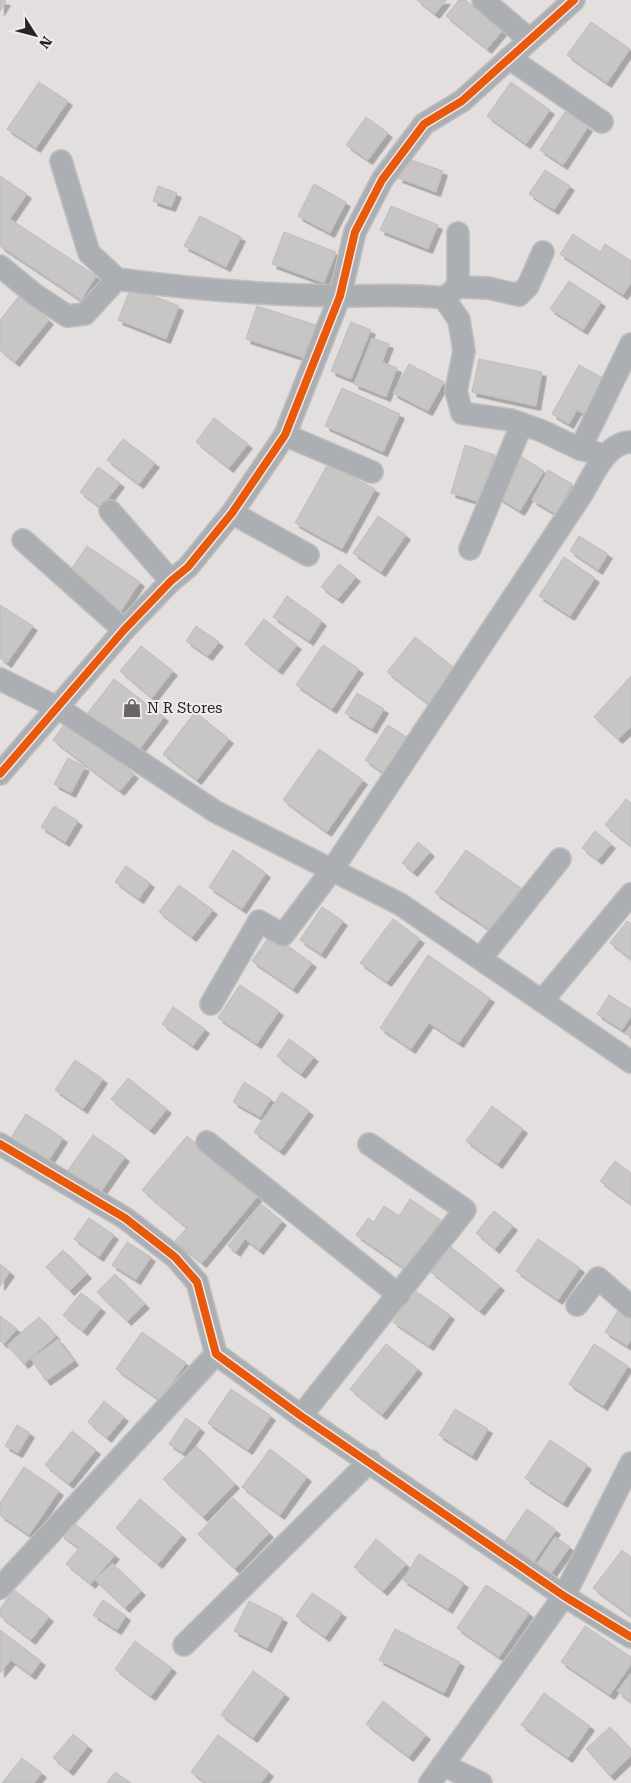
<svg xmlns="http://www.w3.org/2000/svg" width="631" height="1783" font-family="'Roboto Serif',serif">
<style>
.building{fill:#c8c5c5;stroke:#bebcbc;filter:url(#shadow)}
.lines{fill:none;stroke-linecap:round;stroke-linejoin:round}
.minor-casing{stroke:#c0bebe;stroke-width:24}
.minor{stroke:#abafb3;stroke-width:21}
.cycleway-casing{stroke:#f1ebeb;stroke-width:11}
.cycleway{stroke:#e8590c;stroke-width:8}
.labels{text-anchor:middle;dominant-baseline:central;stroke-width:4;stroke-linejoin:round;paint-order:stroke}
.poi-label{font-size:15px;fill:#262324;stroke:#f1ebeb;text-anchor:start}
</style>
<defs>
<filter id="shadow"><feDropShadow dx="4.5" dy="4.5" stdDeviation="0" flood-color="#0004"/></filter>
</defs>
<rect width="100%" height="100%" fill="#e3dfdf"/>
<g class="building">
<path d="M0,0L6,1L0,11Z"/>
<path d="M417,0H446L435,14Z"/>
<path d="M459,0H465L503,30L487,49L446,16Z"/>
<path d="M591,22L630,49L607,83L567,55Z"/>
<path d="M39,82L68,101L36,148L7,129Z"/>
<path d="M511,82L550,110L526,144L487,116Z"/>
<path d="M565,112L588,127L563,165L540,150Z"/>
<path d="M366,117L388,133L368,160L346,145Z"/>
<path d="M405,158L443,171L436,192L398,178Z"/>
<path d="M545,170L570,186L554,210L529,194Z"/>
<path d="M0,176L27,194L10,219L96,276L81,300L0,246Z"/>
<path d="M314,184L346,202L330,233L298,216Z"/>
<path d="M158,186L177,193L171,207L153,201Z"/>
<path d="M391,206L438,225L428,249L380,230Z"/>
<path d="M200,216L241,237L226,267L184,246Z"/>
<path d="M284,232L336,252L324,283L272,264Z"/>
<path d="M573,234L600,252L605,244L631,261V283L623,295L560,254Z"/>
<path d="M569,281L601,302L583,330L550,309Z"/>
<path d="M131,287L179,306L166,339L118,320Z"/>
<path d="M19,296L49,320L15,362L0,350V320Z"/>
<path d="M257,306L319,326L308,359L246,339Z"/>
<path d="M351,322L371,330L351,379L331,371Z"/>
<path d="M372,338L389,344L382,362L397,368L386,397L354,384Z"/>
<path d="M479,359L542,372L536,406L472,392Z"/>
<path d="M409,364L444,382L428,411L393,393Z"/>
<path d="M579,365L607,380L588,416L577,410L569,424L552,414Z"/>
<path d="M342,388L400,414L383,452L325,426Z"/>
<path d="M214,418L248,444L229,468L196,442Z"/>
<path d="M123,439L155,463L139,484L107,460Z"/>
<path d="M465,445L495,455L480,502L451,493Z"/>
<path d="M520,456L544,471L520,511L496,496Z"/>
<path d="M328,464L375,489L342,549L295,523Z"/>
<path d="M98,467L120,483L101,508L80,492Z"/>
<path d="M548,470L572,484L556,514L532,500Z"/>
<path d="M378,516L406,535L381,572L353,553Z"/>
<path d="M579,536L608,554L598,570L570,551Z"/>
<path d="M87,546L140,582L119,614L66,577Z"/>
<path d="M564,557L595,578L570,616L539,596Z"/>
<path d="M339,564L356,577L338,599L321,587Z"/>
<path d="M287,596L322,621L309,641L273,617Z"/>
<path d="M0,605L33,626L7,663L0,658Z"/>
<path d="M264,619L297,645L278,670L245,644Z"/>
<path d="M196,626L219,642L208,656L186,641Z"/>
<path d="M415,637L457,670L430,705L387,672Z"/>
<path d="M323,645L359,669L332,709L296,685Z"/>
<path d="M141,646L173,671L152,698L120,671Z"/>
<path d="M631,676V727L618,739L594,717Z"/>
<path d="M114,679L164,717L138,751L87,714Z"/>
<path d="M357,693L384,709L372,729L345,713Z"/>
<path d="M195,712L229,739L197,780L163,754Z"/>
<path d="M66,722L134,774L120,791L53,740Z"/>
<path d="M388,725L408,738L385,774L365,760Z"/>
<path d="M319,749L363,780L327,832L283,800Z"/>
<path d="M68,758L85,767L71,793L54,784Z"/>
<path d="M626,799L631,803V846L605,825Z"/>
<path d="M54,806L78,821L65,842L41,827Z"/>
<path d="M595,831L611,844L598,860L582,848Z"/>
<path d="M418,842L430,852L413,872L402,863Z"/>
<path d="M233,850L266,873L242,909L209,887Z"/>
<path d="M466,850L521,888L492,931L435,893Z"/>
<path d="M126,866L150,883L139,899L115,882Z"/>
<path d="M179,885L213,910L192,937L159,912Z"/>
<path d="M322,907L343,921L321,954L300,940Z"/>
<path d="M393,919L420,939L387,982L360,963Z"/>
<path d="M627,921L631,924V959L610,943Z"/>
<path d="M271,934L312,963L293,989L252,961Z"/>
<path d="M428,955L490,998L459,1043L429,1023L411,1049L380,1028Z"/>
<path d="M240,985L279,1011L257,1044L218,1018Z"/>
<path d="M609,995L631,1009V1016L622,1030L597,1014Z"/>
<path d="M173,1007L205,1029L193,1046L162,1024Z"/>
<path d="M631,1025V1037L625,1033Z"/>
<path d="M289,1039L314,1057L301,1074L277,1056Z"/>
<path d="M75,1060L103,1079L83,1109L55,1090Z"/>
<path d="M128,1078L167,1109L150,1130L111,1099Z"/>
<path d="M244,1082L271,1099L260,1117L233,1102Z"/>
<path d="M282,1092L309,1111L280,1151L254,1132Z"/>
<path d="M492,1106L523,1129L498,1164L466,1141Z"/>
<path d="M26,1114L63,1138L46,1165L9,1141Z"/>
<path d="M93,1135L125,1157L98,1196L66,1173Z"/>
<path d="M187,1136L258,1196L202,1263L175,1241L187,1228L142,1190Z"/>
<path d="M615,1161L631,1173V1204L600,1181Z"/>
<path d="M410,1199L441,1220L407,1270L356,1235L368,1218L374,1222L384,1206L399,1216Z"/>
<path d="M261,1204L282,1221L259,1250L245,1239L236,1252L228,1246Z"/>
<path d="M494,1211L513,1226L495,1249L476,1233Z"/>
<path d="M89,1218L114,1235L99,1257L74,1239Z"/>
<path d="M538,1239L580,1268L558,1300L516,1271Z"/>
<path d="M127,1242L151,1257L136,1280L112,1265Z"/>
<path d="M451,1247L500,1286L480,1311L431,1272Z"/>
<path d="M63,1250L87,1274L70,1291L46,1267Z"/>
<path d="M0,1264L10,1272L0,1286Z"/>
<path d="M115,1274L145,1304L127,1321L97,1292Z"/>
<path d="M414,1290L450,1315L429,1346L393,1322Z"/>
<path d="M81,1293L101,1308L83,1331L63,1315Z"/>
<path d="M619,1309L631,1316V1340L627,1346L605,1332Z"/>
<path d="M0,1316L17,1329L4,1344L0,1341Z"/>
<path d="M39,1317L56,1336L24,1364L7,1345Z"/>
<path d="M142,1332L186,1363L160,1400L116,1369Z"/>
<path d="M58,1339L74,1361L46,1381L31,1359Z"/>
<path d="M386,1344L418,1369L382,1415L350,1389Z"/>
<path d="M594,1344L628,1366L603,1406L569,1384Z"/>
<path d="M231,1389L271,1416L248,1450L208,1423Z"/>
<path d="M104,1401L124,1417L107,1438L88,1422Z"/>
<path d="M455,1409L488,1429L472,1456L439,1435Z"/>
<path d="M186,1418L200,1428L183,1453L169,1444Z"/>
<path d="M17,1425L30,1433L18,1453L5,1446Z"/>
<path d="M72,1431L96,1450L69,1484L45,1465Z"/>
<path d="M550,1440L587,1465L563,1503L525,1478Z"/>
<path d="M196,1446L235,1484L203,1517L163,1479Z"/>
<path d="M270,1449L307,1477L280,1515L242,1487Z"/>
<path d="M24,1467L59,1491L29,1535L0,1515V1503Z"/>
<path d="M233,1498L269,1533L235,1569L198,1534Z"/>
<path d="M140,1499L182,1535L158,1564L116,1528Z"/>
<path d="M527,1509L556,1530L530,1567L501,1547Z"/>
<path d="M70,1520L115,1555L91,1584L66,1564L79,1548L60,1534Z"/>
<path d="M555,1537L570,1547L550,1575L536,1565Z"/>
<path d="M376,1539L406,1564L383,1591L354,1567Z"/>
<path d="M622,1550L631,1557V1616L593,1588Z"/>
<path d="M419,1554L464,1583L448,1609L403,1580Z"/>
<path d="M112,1563L141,1591L125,1608L95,1580Z"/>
<path d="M486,1585L529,1613L499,1657L457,1628Z"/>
<path d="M14,1590L49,1617L31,1640L0,1616V1609Z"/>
<path d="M312,1593L342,1613L325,1637L296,1616Z"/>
<path d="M103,1600L126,1616L117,1630L93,1615Z"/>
<path d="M249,1601L283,1618L267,1648L234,1631Z"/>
<path d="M585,1626L631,1657V1664L610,1695L561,1662Z"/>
<path d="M395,1629L460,1662L444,1693L379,1660Z"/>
<path d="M0,1630L41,1661L31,1675L11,1660L0,1673Z"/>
<path d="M135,1641L172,1668L151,1696L115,1669Z"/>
<path d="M253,1671L285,1694L253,1738L221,1715Z"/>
<path d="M631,1673V1702L617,1691Z"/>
<path d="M544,1693L590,1726L568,1758L521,1725Z"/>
<path d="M383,1701L426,1735L409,1757L366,1724Z"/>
<path d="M610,1727L631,1750V1756L610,1776L586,1749Z"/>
<path d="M73,1734L88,1746L69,1771L53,1758Z"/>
<path d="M218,1735L269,1772L261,1783H206L191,1772Z"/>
<path d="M22,1758L42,1773L34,1783H2Z"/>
<path d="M115,1772L131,1783H107Z"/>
</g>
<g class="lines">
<g class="minor-casing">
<g id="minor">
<path d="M483,0L529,39"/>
<path d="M509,58L602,122"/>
<path d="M61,161L89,253L117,279"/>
<path d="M458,233V287"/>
<path d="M0,266L34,294L67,316L85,314L117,279C191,289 267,295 341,296C376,296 409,294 444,298L459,320L464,351L456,391L462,413L511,420L542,431L580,449L605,455"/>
<path d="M444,298L458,287L488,288L519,295L528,286L543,252"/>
<path d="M285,435L372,472"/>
<path d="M580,449L631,344"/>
<path d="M110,511L171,581"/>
<path d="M232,513L308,555"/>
<path d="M23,540L124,630"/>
<path d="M470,549L522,424"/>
<path d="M0,679L58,708L216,812L400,904L631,1062"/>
<path d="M0,774L124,630L171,581L188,567L232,513L285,435L340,296L355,232L382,180L424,124L462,101L574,0"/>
<path d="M481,958L560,859"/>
<path d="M542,1001L631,894"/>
<path d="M211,1004L259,921L283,935L332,870L582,494C593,476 606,442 631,442"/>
<path d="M207,1142L399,1295"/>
<path d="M0,1144L125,1218L175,1257L197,1282L216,1354L301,1416L564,1596L631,1637"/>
<path d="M577,1305L598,1278L631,1307"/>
<path d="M301,1416L465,1210L369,1144"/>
<path d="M0,1588L216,1354"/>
<path d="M184,1645L370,1461"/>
<path d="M443,1765L481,1783"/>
<path d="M430,1783L564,1596L631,1463"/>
</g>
</g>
<use href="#minor" class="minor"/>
<g class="cycleway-casing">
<g id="cycleway">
<path d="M0,774L124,630L171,581L188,567L232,513L285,435L340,296L355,232L382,180L424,124L462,101L574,0"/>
<path d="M0,1144L125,1218L175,1257L197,1282L216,1354L301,1416L564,1596L631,1637"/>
</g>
</g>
<use href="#cycleway" class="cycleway"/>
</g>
<defs>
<g id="shop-bare" transform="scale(1.5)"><path d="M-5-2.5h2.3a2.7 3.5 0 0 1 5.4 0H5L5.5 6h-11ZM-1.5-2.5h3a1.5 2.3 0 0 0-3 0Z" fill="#686565" stroke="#f1ebeb" stroke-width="2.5" paint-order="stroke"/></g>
</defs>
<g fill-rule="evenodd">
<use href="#shop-bare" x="132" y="708"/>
</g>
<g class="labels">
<g class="poi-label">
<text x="147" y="708">N R Stores</text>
</g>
</g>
<g transform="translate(35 35) rotate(126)" stroke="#f1ebeb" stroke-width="4" paint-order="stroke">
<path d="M0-4L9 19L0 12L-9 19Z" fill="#262324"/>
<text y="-8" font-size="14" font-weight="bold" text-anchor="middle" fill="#262324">N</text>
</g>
</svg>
